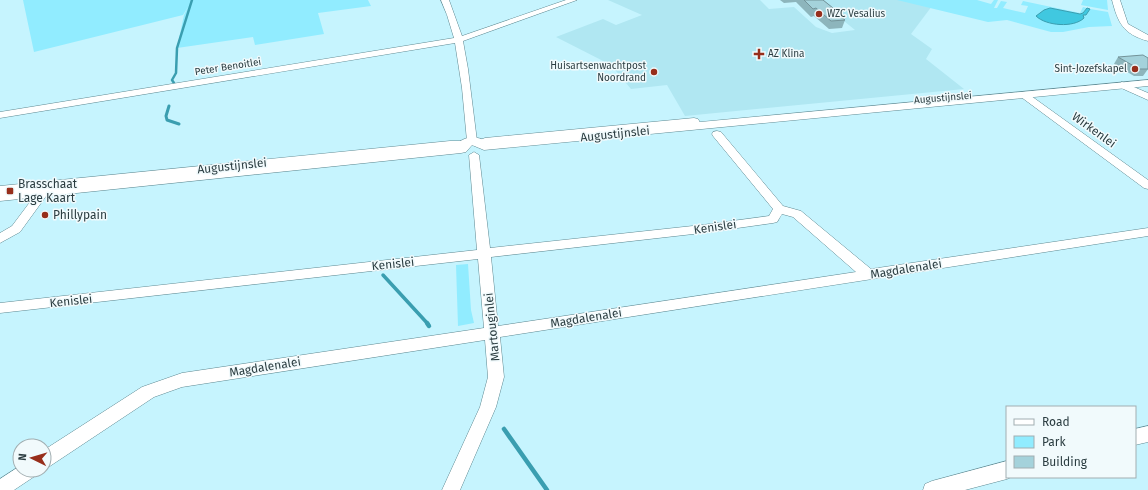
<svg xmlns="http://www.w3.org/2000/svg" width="1148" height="490" font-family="'Fira Sans',sans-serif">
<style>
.built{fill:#b0e7f2}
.green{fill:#91ecff}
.water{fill:#40c8e0;stroke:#3a9eb0}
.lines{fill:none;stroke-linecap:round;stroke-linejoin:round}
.stream-far3{stroke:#3a9eb0;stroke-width:2.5}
.stream-far2{stroke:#3a9eb0;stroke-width:3}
.stream-far1{stroke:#3a9eb0;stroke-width:3.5}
.stream{stroke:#3a9eb0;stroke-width:4.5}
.minor-casing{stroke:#5d8891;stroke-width:1}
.tertiary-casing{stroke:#5d8891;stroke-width:1}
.minor{fill:#fff;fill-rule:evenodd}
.tertiary{fill:#fff;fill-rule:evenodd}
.wall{fill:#8db5bc}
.building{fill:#a4d2db;stroke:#739399}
.poi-dot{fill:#972e1b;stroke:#f1fafc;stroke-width:1.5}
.labels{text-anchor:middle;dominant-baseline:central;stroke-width:3;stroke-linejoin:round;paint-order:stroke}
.far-poi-label{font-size:10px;fill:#2b3d41;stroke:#f1fafc;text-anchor:start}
.far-street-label{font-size:10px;fill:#2b3d41;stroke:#f1fafc}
.street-label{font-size:12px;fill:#2b3d41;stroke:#f1fafc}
.poi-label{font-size:12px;fill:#2b3d41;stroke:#f1fafc;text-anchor:start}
</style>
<rect width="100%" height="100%" fill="#c6f4fe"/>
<path class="built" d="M608,0H760L769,9L794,7L816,27L832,33L855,30L818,0H902L932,6L911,34L932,49L926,59L964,89L685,116L667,85L631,89L611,65L556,37L603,19L616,25L642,15Z"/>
<g class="green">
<path d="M23,0H368L371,6L318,13L324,34L255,45L253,37L177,48L184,15L188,7L183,15L34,52Z"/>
<path d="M897,0H977L991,4L994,0H998L994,8H997L1001,1L1007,2L1003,8L1025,13L1028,6L1021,5L1023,1L1080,13L1083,7L1087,8L1083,13L1076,14L1057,23H1073L1082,15H1086L1090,9L1108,12L1112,26L1089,27L1063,32H1051L1007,20L988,22Z"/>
<path d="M1083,0H1107L1108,10L1081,5Z"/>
<path d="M468,264L471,310L474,323L458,326L456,265Z"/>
</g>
<path class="water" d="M1050,8L1080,14L1083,13L1087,8L1090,9L1086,15H1083L1084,18C1074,28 1046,26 1036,16L1044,10Z"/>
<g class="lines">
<path class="stream-far3" d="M174,83L172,80L176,73L177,48L192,0"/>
<path class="stream-far2" d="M169,106L166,116L167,120L179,124"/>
<path class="stream-far1" d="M383,275L428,324"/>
<g class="stream">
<path d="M427,323L429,326"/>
<path d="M504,429L547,490"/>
</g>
<g class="minor-casing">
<g id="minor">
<path d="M441,0H449L462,36L566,0H577L463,41L468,69L477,141L485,138L694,118L698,119L702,126L697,129L693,128L691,124L487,144L481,146C471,144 462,147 450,147L45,189L49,192L20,232L0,243V233L12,226L39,190L0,194V186L450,141H467L462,88L455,43L0,118V112L454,38L447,15Z"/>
<path d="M1112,0H1120L1128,24L1148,35V41C1123,34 1118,23 1112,0Z"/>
<path d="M1122,82L1148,93V100L1119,87L1117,85Z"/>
<path d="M1024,92L1027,93L1148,180V189L1144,188L1021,97L1019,95L1021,93Z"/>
<path d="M717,131L721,132L783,206L801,211L871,269L1148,228V236L500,337L504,377L496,407L460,490H442L480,407L488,377L485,340L182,387L154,397L50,466L44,468V450L142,387L182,373L484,328L478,259L0,313V303L477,250L469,155L474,152L479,155L490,248L702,225L769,216L773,209L713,136L712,134L713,132ZM782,214L793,217L856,272L498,326L491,257L702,233L773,223L777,222Z"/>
<path d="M1148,426V442L1135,445V429Z"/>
<path d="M1007,461V477H1011L1007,479L965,490H923L925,484L932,481Z"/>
<path d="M20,466V470H38L35,476L14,490H0V479Z"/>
</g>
</g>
<g class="tertiary-casing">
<path id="tertiary" d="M1148,80V86L484,150L472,145L466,152L461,153L0,201V191L456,145C463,136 478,135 487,142Z"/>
</g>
<use href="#minor" class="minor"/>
<use href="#tertiary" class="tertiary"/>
</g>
<g class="wall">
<path d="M780,0H823L833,8V10L845,20L842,28L829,29L814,16L811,17L796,2L784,3Z"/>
<path d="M1118,57L1148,69L1143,76H1134L1114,64Z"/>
</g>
<g class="building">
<path d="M804,0H823L833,8H830L845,20L831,21L816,8L813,9Z"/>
<path d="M1143,55L1148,58V69H1139L1118,57Z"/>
</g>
<g class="poi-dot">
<circle cx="819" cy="14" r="4"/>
<path d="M757 48h4v4h4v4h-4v4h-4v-4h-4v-4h4z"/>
<circle cx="1135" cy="69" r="4"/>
<circle cx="654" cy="72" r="4"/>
<rect x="6" y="187" width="8" height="8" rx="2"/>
<circle cx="45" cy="215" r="4"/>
</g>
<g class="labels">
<g class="far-poi-label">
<text x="827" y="14">WZC Vesalius</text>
<text x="768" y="54">AZ Klina</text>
<text x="646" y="66" text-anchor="end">Huisartsenwachtpost<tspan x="646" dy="12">Noordrand</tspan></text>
<text x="1127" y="69" text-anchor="end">Sint-Jozefskapel</text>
</g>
<g class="far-street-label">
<text transform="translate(228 67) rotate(-9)">Peter Benoitlei</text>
<text transform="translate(943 98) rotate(-5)">Augustijnslei</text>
</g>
<g class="street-label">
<text transform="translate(1094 130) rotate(36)">Wirkenlei</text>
<text transform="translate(615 134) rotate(-6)">Augustijnslei</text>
<text transform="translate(232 166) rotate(-6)">Augustijnslei</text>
<text transform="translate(715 227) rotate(-8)">Kenislei</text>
<text transform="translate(393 264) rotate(-6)">Kenislei</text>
<text transform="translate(906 269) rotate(-9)">Magdalenalei</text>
<text transform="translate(71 301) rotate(-6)">Kenislei</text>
<text transform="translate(586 318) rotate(-9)">Magdalenalei</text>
<text transform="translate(492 327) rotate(-96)">Martouginlei</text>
<text transform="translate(265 367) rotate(-9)">Magdalenalei</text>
</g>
<g class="poi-label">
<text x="18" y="184">Brasschaat<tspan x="18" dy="14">Lage Kaart</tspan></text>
<text x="53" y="215">Phillypain</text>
</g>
</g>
<rect x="1006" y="406" width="130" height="72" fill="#f1fafc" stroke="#a2aeb1"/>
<rect x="1014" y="419" width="20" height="6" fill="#ffffff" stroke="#a2aeb1"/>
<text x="1042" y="426" font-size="12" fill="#2b3d41">Road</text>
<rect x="1014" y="436" width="20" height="12" fill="#91ecff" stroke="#a2aeb1"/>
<text x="1042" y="446" font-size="12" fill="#2b3d41">Park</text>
<rect x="1014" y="456" width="20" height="12" fill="#a4d2db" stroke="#a2aeb1"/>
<text x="1042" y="466" font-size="12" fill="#2b3d41">Building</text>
<g transform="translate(32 458) rotate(275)"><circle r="19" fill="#f1fafc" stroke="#a2aeb1"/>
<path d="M0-3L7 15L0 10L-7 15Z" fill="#972e1b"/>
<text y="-6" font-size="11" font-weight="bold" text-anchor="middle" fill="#2b3d41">N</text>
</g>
</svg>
